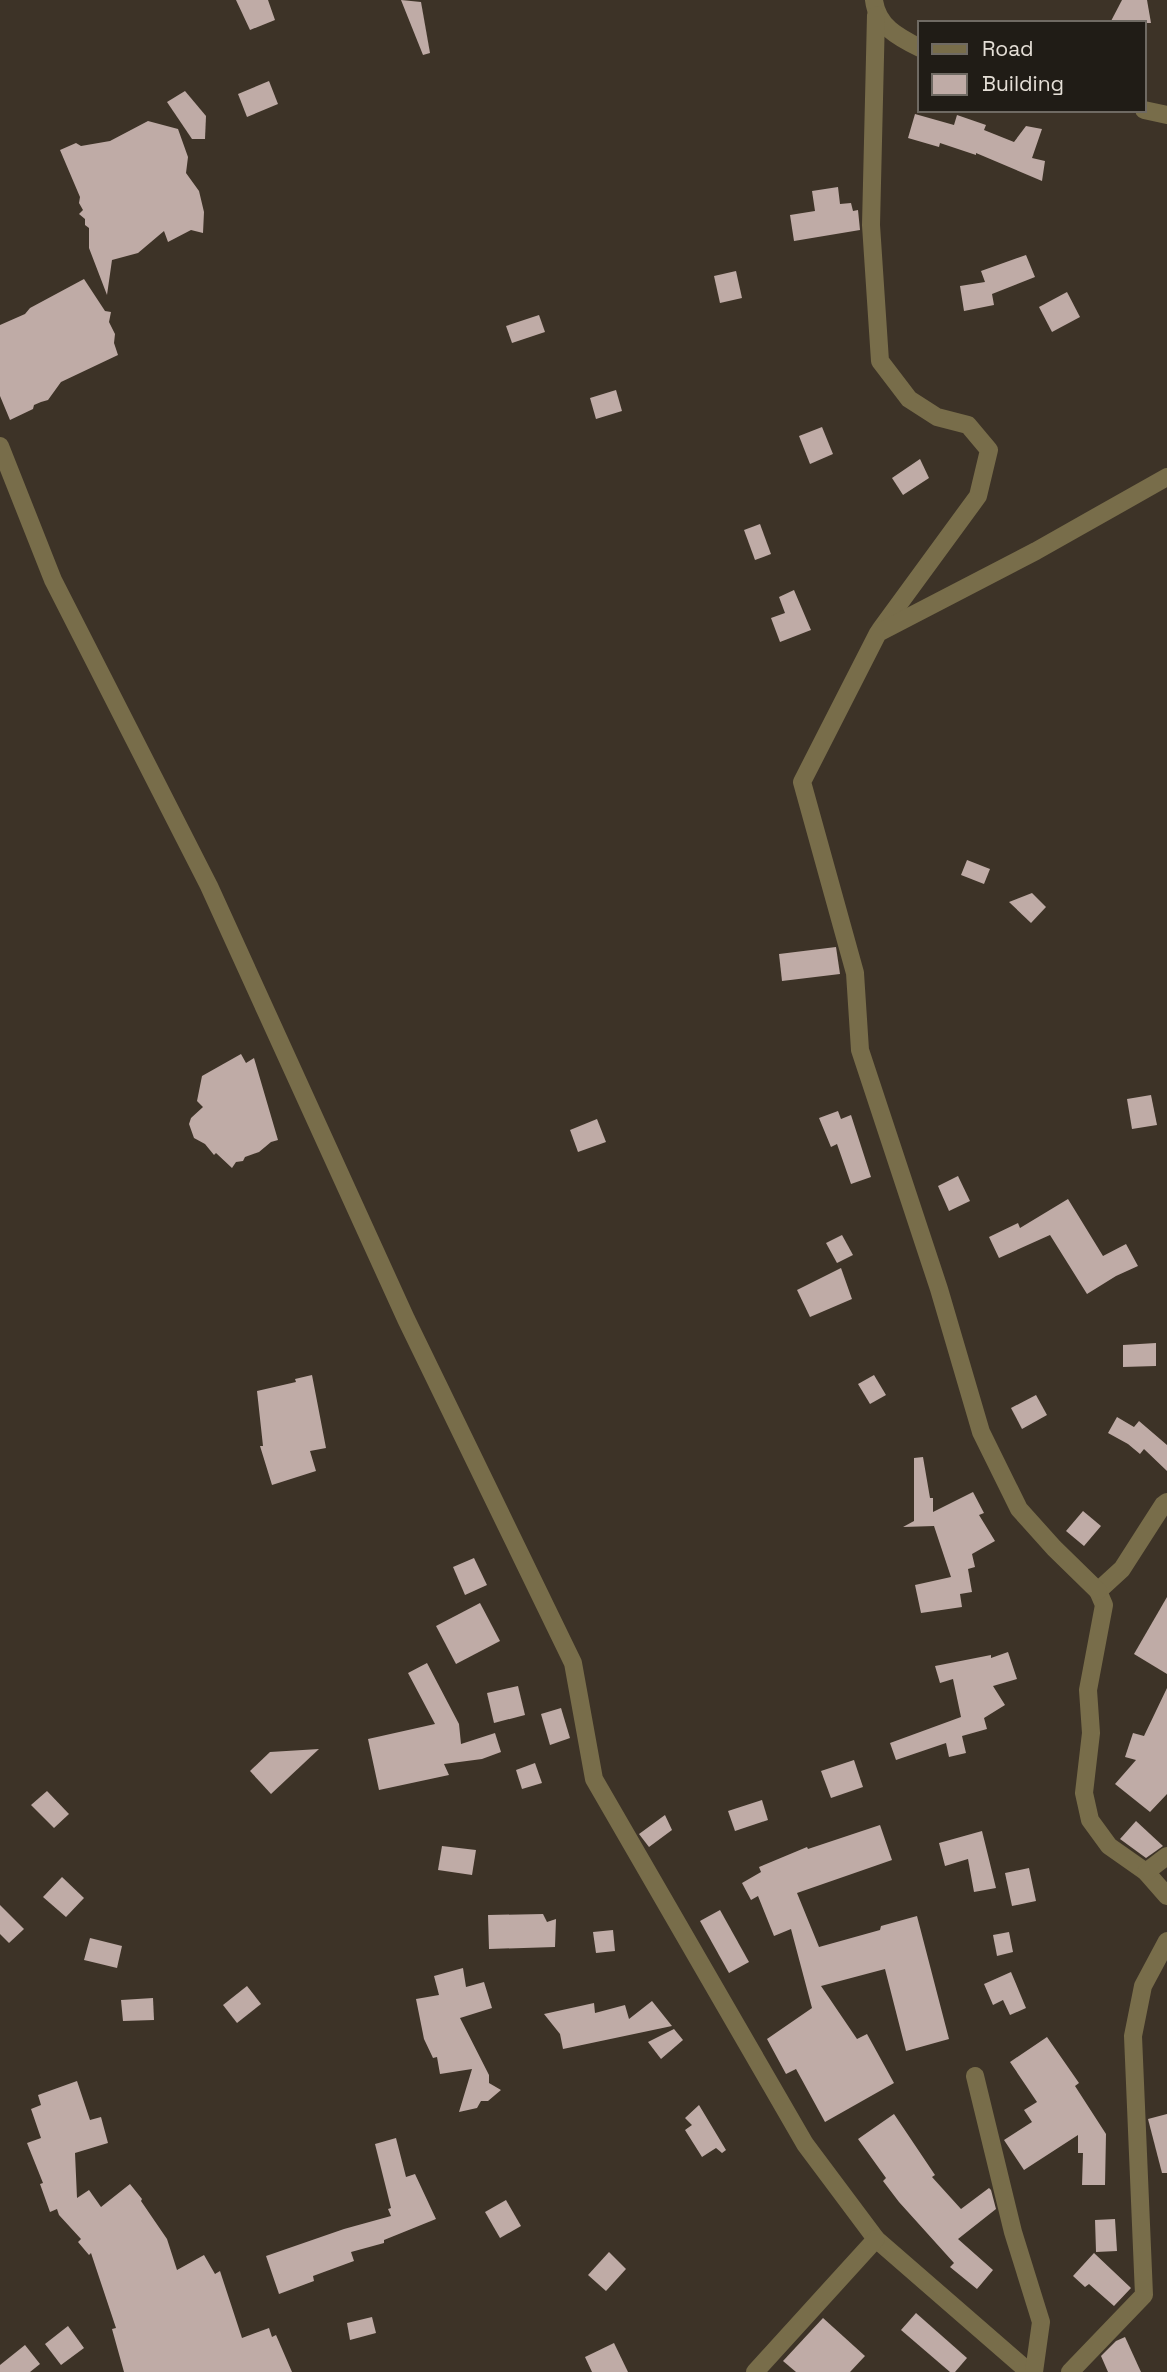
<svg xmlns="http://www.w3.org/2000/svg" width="1167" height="2372" font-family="'Space Grotesk',sans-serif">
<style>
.building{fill:#bfaba6}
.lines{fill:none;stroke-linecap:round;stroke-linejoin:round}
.minor{stroke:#786d4a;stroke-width:18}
</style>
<rect width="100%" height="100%" fill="#3d3327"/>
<g class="building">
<path d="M236,0H268L275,20L250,30Z"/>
<path d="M401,0L421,2L430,53L423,55Z"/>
<path d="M1122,0H1147L1151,23H1110Z"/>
<path d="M269,81L278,104L247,117L238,94Z"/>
<path d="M185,91L206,116L205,139H192L167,102Z"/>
<path d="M915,114L954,125L957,115L986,125L984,130L1014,142L1026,126L1042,129L1032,158L1045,161L1042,181L976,153V155L940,143L939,147L908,138Z"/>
<path d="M148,121L178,129L188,157L186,173L199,191L204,212L203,233L191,230L168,242L164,231L138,253L112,260L107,295L89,248V228L85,225V219L79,214L83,210L79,203L80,197L60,150L76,143L81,146L110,141Z"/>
<path d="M838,187L840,204L851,203L853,211L858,210L860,230L794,241L790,215L815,211L812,191Z"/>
<path d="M1026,255L1035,277L992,294L994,305L964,311L960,286L985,282L981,271Z"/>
<path d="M736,271L742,298L720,303L714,276Z"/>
<path d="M84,279L105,311L111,312L109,322L115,334L114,343L118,355L61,382L48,400L41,402L34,405L33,409L10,420L0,396V325L25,314L30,308Z"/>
<path d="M1067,292L1080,317L1052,332L1039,307Z"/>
<path d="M539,315L545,332L512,343L506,326Z"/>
<path d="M616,390L622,411L596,419L590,398Z"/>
<path d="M822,427L833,454L810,464L799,436Z"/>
<path d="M920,459L929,478L903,495L892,478Z"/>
<path d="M760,524L771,554L755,560L744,530Z"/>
<path d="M794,590L811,630L780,642L771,618L785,613L779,597Z"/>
<path d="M967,860L990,869L984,884L961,875Z"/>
<path d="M1032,893L1046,907L1031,923L1009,902Z"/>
<path d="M836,947L840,974L782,981L779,954Z"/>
<path d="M241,1054L246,1063L254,1058L278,1140L271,1142L259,1152L245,1157L243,1161L236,1162L232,1168L216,1153L214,1155L205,1144L194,1138L189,1124L191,1118L203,1107L197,1101L202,1076Z"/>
<path d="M1151,1095L1157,1125L1132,1129L1127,1099Z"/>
<path d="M838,1111L841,1119L851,1115L871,1177L851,1184L837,1144L831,1147L819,1118Z"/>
<path d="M597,1119L606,1142L578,1152L570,1130Z"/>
<path d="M958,1176L970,1201L949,1211L938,1186Z"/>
<path d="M1068,1199L1103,1256L1126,1244L1138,1266L1116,1276L1087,1294L1050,1235L999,1258L989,1237L1018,1223L1020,1228Z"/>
<path d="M842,1235L853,1255L837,1263L826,1243Z"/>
<path d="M841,1268L852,1299L810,1317L797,1290Z"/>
<path d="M1156,1343V1366L1123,1367V1345Z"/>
<path d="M312,1375L326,1448L310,1451L316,1471L272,1485L260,1446H263L257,1391L296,1382L295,1379Z"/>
<path d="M874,1375L886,1395L870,1404L858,1384Z"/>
<path d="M1036,1395L1047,1415L1022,1429L1011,1408Z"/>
<path d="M1117,1417L1134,1427L1139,1421L1167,1445V1471L1144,1449L1140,1454L1128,1444L1108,1433Z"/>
<path d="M923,1457L930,1498H933V1512L973,1492L984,1513L979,1515L995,1541L972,1554L975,1567L968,1569L972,1592L960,1594L962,1607L921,1613L915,1585L951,1577L934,1526L903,1527L914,1521V1458Z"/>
<path d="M1083,1511L1101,1526L1084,1546L1066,1531Z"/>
<path d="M474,1558L487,1585L465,1595L453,1567Z"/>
<path d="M1167,1597V1674L1134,1654Z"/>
<path d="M480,1603L500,1641L456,1664L436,1626Z"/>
<path d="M1008,1652L1017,1679L993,1686L1005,1705L984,1718L987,1729L962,1736L966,1753L949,1757L946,1743L896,1760L890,1743L961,1717L953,1679L940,1683L935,1666L991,1655V1658Z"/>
<path d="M427,1663L459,1724L461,1744L495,1733L501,1752L482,1759L444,1764L449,1775L379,1790L368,1739L435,1724L408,1673Z"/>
<path d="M518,1686L525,1715L494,1723L487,1693Z"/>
<path d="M1167,1688V1794L1150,1812L1115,1784L1136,1760L1125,1757L1133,1733L1144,1736Z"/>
<path d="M561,1708L570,1738L550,1745L541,1714Z"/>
<path d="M319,1749L271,1794L250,1771L270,1752Z"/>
<path d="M854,1760L863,1787L831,1798L821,1771Z"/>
<path d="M535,1763L542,1783L522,1789L516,1770Z"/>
<path d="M47,1791L69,1814L54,1828L31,1805Z"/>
<path d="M762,1800L768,1820L735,1831L728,1811Z"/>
<path d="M665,1815L672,1830L649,1847L639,1834Z"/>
<path d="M1136,1821L1163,1846L1146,1858L1120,1839Z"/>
<path d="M880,1825L892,1860L797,1893L819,1947L880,1930L881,1926L917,1916L949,2039L906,2051L885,1969L821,1986L857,2039L867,2034L894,2083L825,2122L796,2069L786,2074L767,2039L812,2008L791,1929L774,1936L758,1896L751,1900L742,1883L761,1872L759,1867L807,1847L808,1849Z"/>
<path d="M982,1831L996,1888L974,1892L968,1859L945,1866L939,1843Z"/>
<path d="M442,1846L476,1850L472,1875L438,1870Z"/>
<path d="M1029,1868L1036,1901L1012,1906L1005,1873Z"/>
<path d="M62,1877L84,1898L66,1917L43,1897Z"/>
<path d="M0,1905L24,1929L9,1943L0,1934Z"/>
<path d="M720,1910L749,1962L729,1973L700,1921Z"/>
<path d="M543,1914L547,1922L556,1919L555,1947L489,1949L488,1915Z"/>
<path d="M613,1930L615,1951L596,1953L593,1932Z"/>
<path d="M1009,1932L1013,1952L997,1956L993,1935Z"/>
<path d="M90,1938L122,1946L117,1968L84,1960Z"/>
<path d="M463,1968L466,1987L484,1982L492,2008L460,2018L489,2075V2083L501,2090L488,2101H481L477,2108L459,2112L472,2069L440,2074L437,2057L433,2058L424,2039L416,1999L439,1995L434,1976Z"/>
<path d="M1011,1972L1026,2008L1010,2015L1003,2000L993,2005L984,1984Z"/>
<path d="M247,1986L261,2004L237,2023L223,2005Z"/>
<path d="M153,1998L154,2020L123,2021L121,2000Z"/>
<path d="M652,2001L672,2026L563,2049L560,2034L544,2014L594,2003L595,2013L625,2005L629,2019Z"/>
<path d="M674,2029L683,2040L661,2059L648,2042Z"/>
<path d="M1047,2037L1079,2083L1075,2086L1106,2134L1105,2185H1082L1083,2153H1078V2135L1024,2170L1004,2140L1032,2122L1024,2110L1037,2102L1010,2062Z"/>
<path d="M77,2081L90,2120L101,2117L108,2143L75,2153L77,2198L89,2190L101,2207L130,2184L142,2199L141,2201L167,2239L177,2270L204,2255L215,2274L220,2271L242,2338L269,2328L272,2337L276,2335L292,2372H124L112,2329L116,2328L91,2253L89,2255L78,2242L81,2239L59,2215L57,2209L50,2212L40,2184L43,2183L27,2143L41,2138L31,2109L41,2105L38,2095Z"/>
<path d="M699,2105L726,2150L722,2153L716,2148L702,2157L685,2130L692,2125L685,2118Z"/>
<path d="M894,2114L935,2175L932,2177L961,2209L989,2188L991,2190L996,2209L958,2239L993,2270L977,2289L950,2267L954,2263L899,2202L883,2181L886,2178L858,2139Z"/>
<path d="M1167,2114V2173H1162L1148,2119Z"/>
<path d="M396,2138L406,2177L415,2174L436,2219L384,2240V2243L351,2252L354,2261L313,2276L314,2281L279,2294L266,2256L344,2229L391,2216L388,2209L391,2208L375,2144Z"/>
<path d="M506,2200L521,2226L500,2238L485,2212Z"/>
<path d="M1115,2219L1117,2251L1096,2252L1095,2220Z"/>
<path d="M609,2252L626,2269L606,2291L588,2275Z"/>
<path d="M1094,2253L1131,2288L1114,2306L1089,2284L1085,2287L1073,2276Z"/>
<path d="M916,2313L967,2358L955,2372H950L901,2330Z"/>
<path d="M372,2317L376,2333L350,2340L347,2323Z"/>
<path d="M823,2318L865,2356L850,2372H796L783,2361Z"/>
<path d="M68,2326L84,2348L61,2365L45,2344Z"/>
<path d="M1125,2337L1141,2372H1108L1101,2356L1116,2341Z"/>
<path d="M614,2343L628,2372H592L585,2357Z"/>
<path d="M25,2345L40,2364L30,2372H0V2365Z"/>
</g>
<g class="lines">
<g class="minor">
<path d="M874,0C877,26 898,37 920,48"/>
<path d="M876,15L871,225L880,361L909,399L937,417L968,425L989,450L978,496L880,630"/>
<path d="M1144,110L1167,115"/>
<path d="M0,446L53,580L209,886L406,1319L573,1663L594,1779L805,2144L876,2239L1029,2372"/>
<path d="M1167,1502L1163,1505L1122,1569L1098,1591L1104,1605L1088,1690L1091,1733L1084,1793L1090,1820L1109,1846L1146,1872L1167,1896"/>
<path d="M1098,1591L1054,1548L1019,1509L981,1432L939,1289L860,1050L855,973L802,782L878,633L1036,551L1167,477"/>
<path d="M1146,1872L1167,1856"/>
<path d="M975,2076L1013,2232L1041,2322L1034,2372"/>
<path d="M755,2372L876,2239"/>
<path d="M1070,2372L1144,2295L1133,2036L1143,1986L1167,1941"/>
</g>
</g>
<rect x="918" y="21" width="228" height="91" fill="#201c16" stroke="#6f6a63" stroke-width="2"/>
<rect x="932" y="44" width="35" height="10" fill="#786d4a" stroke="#6f6a63" stroke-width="2"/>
<text x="982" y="56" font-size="21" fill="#e5dfd7">Road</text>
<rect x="932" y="74" width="35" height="21" fill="#bfaba6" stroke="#6f6a63" stroke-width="2"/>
<text x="982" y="91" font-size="21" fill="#e5dfd7">Building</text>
</svg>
